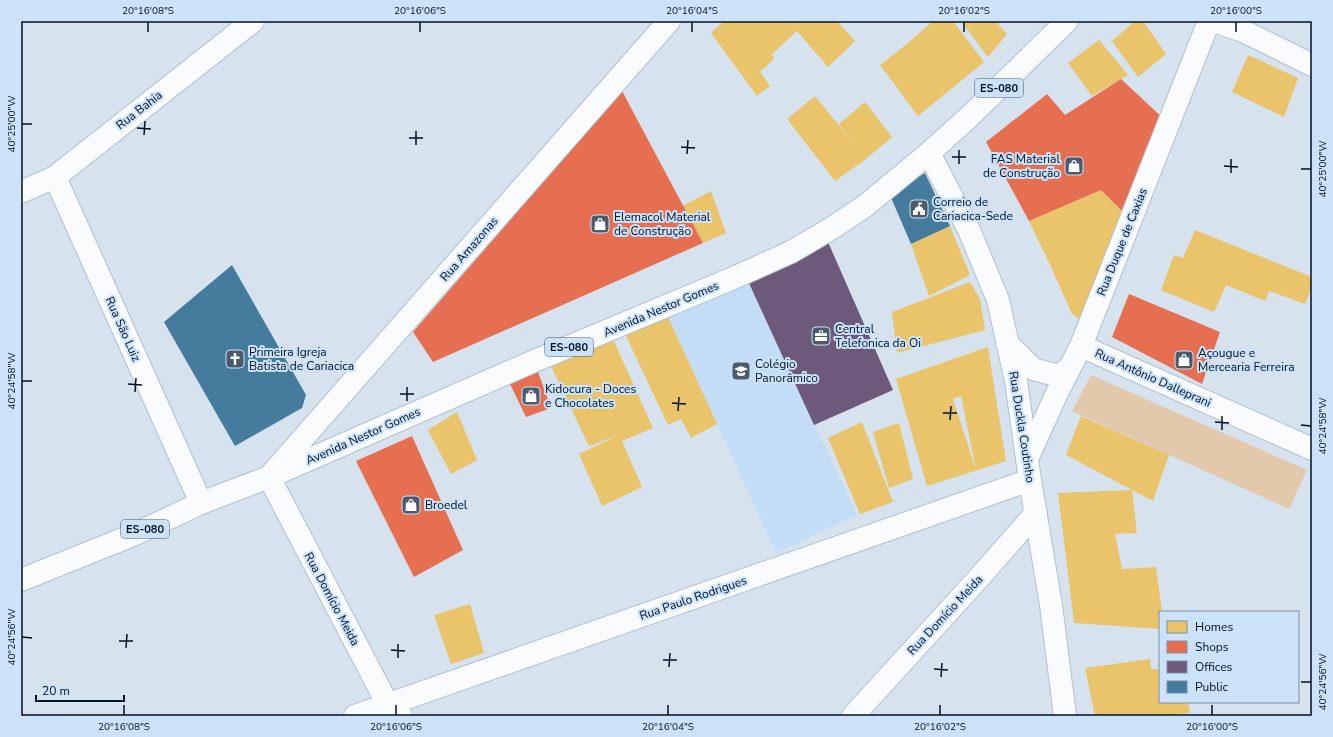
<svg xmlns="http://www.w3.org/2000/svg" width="1333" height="737" font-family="'Nunito Sans',sans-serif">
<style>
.built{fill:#c3ddf6}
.green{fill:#e3c9ab}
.homes{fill:#e9c46a;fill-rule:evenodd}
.shops{fill:#e76f51}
.offices{fill:#6d597a}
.public{fill:#457b9d}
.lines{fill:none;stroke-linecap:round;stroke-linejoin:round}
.minor-casing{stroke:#b0c0d0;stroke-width:24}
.tertiary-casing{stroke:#b0c0d0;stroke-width:24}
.primary-casing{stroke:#b0c0d0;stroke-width:24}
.minor{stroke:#f9fbfc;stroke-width:22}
.tertiary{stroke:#f9fbfc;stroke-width:22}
.primary{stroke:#f9fbfc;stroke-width:22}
.ticks{fill:none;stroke:#001226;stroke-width:1.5}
.labels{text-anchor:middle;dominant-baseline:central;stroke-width:4;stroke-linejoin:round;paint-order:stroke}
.shield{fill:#cbe2f8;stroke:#3d5065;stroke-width:1}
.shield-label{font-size:11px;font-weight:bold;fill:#001226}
.street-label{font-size:12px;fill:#001226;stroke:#cbe2f8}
.poi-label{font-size:12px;fill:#001226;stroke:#cbe2f8;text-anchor:start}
.neatline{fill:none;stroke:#001226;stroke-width:1.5}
.ticks-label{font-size:10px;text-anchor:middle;fill:#001226}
</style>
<rect width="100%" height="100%" fill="#d6e2ee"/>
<path class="built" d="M748,281L857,515L776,553L668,317Z"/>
<path class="green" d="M1091,375L1307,470L1289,509L1072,411Z"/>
<g class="homes">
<path d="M724,21H837L855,41L828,67L797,31L772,54L774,59L760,72L770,86L757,96L711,33Z"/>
<path d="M933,21H953L984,62L918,116L880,65L907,44Z"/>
<path d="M961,21H995L1007,34L988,57Z"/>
<path d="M1135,21H1143L1166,54L1138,77L1112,41Z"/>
<path d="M1099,40L1128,75L1092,96L1068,63Z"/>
<path d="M1248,55L1298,78L1284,117L1232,92Z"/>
<path d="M815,96L854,144L839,124L865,102L892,137L866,159L835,181L787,119Z"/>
<path d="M1101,190L1130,219L1088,325L1072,314L1051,267L1029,221Z"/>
<path d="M711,191L726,233L703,243L682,206Z"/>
<path d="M950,226L970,275L929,296L911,244Z"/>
<path d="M1195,230L1312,277V286L1305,304L1269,291L1265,301L1226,285L1214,312L1161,290L1174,255L1183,258Z"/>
<path d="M970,282L980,299L985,330L897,353L892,312Z"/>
<path d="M668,317L717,424L691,438L681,419L668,425L625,334Z"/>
<path d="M613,339L653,428L622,441L642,487L602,506L579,454L617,436L589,446L550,364Z"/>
<path d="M988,347L1006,461L927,486L896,379ZM961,396L976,470L953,399Z"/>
<path d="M457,412L477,460L451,474L428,430Z"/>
<path d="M1081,416L1169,455L1153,501L1066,455Z"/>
<path d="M862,422L893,502L860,514L828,438Z"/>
<path d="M899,423L913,479L889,488L873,432Z"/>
<path d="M1132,490L1137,533L1115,534L1122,569L1156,567L1162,612H1160V629L1074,623L1058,493Z"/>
<path d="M470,604L484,653L451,664L434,615Z"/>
<path d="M1150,659L1151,669H1160V702H1188L1190,713L1166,716H1095L1085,668Z"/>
</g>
<g class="shops">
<path d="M1121,79L1165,120L1130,219L1101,190L1029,221L986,142L1047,94L1065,115Z"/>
<path d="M622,91L703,243L433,362L413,332Z"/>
<path d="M1129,294L1220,332L1202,384L1112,337Z"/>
<path d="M537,369L551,408L526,417L510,384Z"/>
<path d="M412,436L463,550L414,577L356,461Z"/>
</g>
<path class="offices" d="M828,242L893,390L814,425L748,281Z"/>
<g class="public">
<path d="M925,173L950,226L911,244L889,193Z"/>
<path d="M232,265L306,395L302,408L235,446L164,322Z"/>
</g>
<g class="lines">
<g class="minor-casing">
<g id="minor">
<path d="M1214,21L1243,31L1312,65"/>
<path d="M55,177L201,503"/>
<path d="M21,192L55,177L253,21"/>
<path d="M1081,346L1312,449"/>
<path d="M355,716L1030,480"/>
<path d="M401,716L388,705L269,477L669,21"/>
<path d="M853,716L977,580L1036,513"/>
</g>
</g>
<g class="tertiary-casing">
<g id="tertiary">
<path d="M929,153L969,230L998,300L1016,381L1030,480L1051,605L1065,716"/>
<path d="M1007,343L1033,369L1059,376L1070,367"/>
<path d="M1027,459L1057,393L1081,346L1209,21"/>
</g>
</g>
<g class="primary-casing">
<path id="primary" d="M21,580L133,535L201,503L269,477L532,362L731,279L791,252L832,228L865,206L929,153L970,116L1067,21"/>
</g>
<use href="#minor" class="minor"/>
<use href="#tertiary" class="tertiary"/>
<use href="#primary" class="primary"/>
</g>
<path class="ticks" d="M148,32V22M420,32V22M692,32V22M964,32V22M1236,32V22M22,124H32M137,128L151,129M144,135L145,121M409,138H423M416,145V131M681,147L695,148M687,154L688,140M952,157H966M959,164V150M1224,166L1238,167M1301,169H1311M1231,173V159M22,381H32M128,384L142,385M135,392L136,378M400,394H414M407,401V387M672,403L686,404M678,411L679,397M943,413H957M950,420L951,406M1215,422L1229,423M1301,425L1311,426M1222,430V416M22,637L32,638M119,641H133M126,648L127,634M391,650L405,651M398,658V644M663,660H677M669,667L670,653M934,669L948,670M941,677L942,663M1301,682H1311M124,715V705M396,715V705M668,715V705M940,715V705M1212,715V705"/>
<defs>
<g id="shop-square" transform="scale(1)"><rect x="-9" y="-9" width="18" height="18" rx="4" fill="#4b5b6c" stroke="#cbe2f8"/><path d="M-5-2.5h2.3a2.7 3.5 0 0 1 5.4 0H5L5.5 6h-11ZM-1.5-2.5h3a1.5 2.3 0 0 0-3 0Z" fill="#fff"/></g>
<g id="civic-square" transform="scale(1)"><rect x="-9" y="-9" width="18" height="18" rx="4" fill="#4b5b6c" stroke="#cbe2f8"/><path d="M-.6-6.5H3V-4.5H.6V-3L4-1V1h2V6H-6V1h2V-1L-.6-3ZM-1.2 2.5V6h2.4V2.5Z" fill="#fff"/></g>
<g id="office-square" transform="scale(1)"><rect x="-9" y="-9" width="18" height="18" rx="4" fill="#4b5b6c" stroke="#cbe2f8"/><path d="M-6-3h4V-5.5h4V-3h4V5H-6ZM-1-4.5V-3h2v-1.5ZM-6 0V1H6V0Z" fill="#fff"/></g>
<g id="church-square" transform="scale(1)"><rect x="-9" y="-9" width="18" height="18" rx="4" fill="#4b5b6c" stroke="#cbe2f8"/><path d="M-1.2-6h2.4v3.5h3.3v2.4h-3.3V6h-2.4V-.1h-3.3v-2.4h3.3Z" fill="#fff"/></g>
<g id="school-square" transform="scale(1)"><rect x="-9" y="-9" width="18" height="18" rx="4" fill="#4b5b6c" stroke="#cbe2f8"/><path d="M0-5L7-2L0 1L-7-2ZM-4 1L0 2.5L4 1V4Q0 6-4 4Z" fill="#fff"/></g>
</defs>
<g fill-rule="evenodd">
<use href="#shop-square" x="1074" y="166"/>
<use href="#civic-square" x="919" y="209"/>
<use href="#shop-square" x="600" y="224"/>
<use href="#office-square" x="821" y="336"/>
<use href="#church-square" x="235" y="359"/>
<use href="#shop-square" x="1184" y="360"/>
<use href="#school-square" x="741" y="371"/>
<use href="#shop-square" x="531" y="396"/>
<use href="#shop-square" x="411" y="505"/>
</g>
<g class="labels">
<g class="shield">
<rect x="975" y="79" width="48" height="18" rx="3"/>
<rect x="545" y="338" width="48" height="18" rx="3"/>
<rect x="121" y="520" width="48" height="18" rx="3"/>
</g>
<g class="shield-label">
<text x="999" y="88">ES-080</text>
<text x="569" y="347">ES-080</text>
<text x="145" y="529">ES-080</text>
</g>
<g class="street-label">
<text transform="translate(139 110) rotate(-38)">Rua Bahia</text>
<text transform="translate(1122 242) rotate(-68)">Rua Duque de Caxias</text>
<text transform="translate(469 249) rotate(-49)">Rua Amazonas</text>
<text transform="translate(661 309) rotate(-23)">Avenida Nestor Gomes</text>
<text transform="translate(123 329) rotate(66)">Rua São Luiz</text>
<text transform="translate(1153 378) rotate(24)">Rua Antônio Dalleprani</text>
<text transform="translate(1022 427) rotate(81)">Rua Duckla Coutinho</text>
<text transform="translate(363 436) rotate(-24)">Avenida Nestor Gomes</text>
<text transform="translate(693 598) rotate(-19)">Rua Paulo Rodrigues</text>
<text transform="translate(332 599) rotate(62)">Rua Domício Meida</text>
<text transform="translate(945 615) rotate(-47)">Rua Domício Meida</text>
</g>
<g class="poi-label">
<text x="1060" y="159" text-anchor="end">FAS Material<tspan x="1060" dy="14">de Construção</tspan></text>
<text x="933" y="202">Correio de<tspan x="933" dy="14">Cariacica-Sede</tspan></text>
<text x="614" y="217">Elemacol Material<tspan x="614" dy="14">de Construção</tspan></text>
<text x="835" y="329">Central<tspan x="835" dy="14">Telefonica da Oi</tspan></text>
<text x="249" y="352">Primeira Igreja<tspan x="249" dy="14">Batista de Cariacica</tspan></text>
<text x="1198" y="353">Açougue e<tspan x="1198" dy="14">Mercearia Ferreira</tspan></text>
<text x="755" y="364">Colégio<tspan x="755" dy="14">Panorâmico</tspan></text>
<text x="545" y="389">Kidocura - Doces<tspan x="545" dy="14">e Chocolates</tspan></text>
<text x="425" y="505">Broedel</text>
</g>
</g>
<rect width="1333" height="737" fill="none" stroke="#cbe2f8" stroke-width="44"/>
<rect x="1159" y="611" width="140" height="92" fill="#cbe2f8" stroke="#7a8fa4"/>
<rect x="1167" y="621" width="20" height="12" fill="#e9c46a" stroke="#7a8fa4"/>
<text x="1195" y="631" font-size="12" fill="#001226">Homes</text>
<rect x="1167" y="641" width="20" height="12" fill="#e76f51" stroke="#7a8fa4"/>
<text x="1195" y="651" font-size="12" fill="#001226">Shops</text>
<rect x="1167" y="661" width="20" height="12" fill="#6d597a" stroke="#7a8fa4"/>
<text x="1195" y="671" font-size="12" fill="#001226">Offices</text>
<rect x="1167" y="681" width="20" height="12" fill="#457b9d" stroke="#7a8fa4"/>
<text x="1195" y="691" font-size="12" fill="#001226">Public</text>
<path d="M36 695v6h88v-6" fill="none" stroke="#001226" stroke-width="2"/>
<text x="42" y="695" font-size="12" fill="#001226" stroke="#cbe2f8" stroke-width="3" paint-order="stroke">20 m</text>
<rect x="22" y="22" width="1289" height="693" class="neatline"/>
<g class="ticks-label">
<text x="148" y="14">20°16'08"S</text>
<text x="420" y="14">20°16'06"S</text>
<text x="692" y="14">20°16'04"S</text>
<text x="964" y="14">20°16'02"S</text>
<text x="1236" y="14">20°16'00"S</text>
<text transform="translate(11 124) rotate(-90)" y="4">40°25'00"W</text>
<text transform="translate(1322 169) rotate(-90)" y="4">40°25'00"W</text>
<text transform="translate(11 381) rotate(-90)" y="4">40°24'58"W</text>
<text transform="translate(1322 426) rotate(-90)" y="4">40°24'58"W</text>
<text transform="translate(11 637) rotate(-90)" y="4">40°24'56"W</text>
<text transform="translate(1322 682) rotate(-90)" y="4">40°24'56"W</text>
<text x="124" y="730">20°16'08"S</text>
<text x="396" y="730">20°16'06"S</text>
<text x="668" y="730">20°16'04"S</text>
<text x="940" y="730">20°16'02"S</text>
<text x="1212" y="730">20°16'00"S</text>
</g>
</svg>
